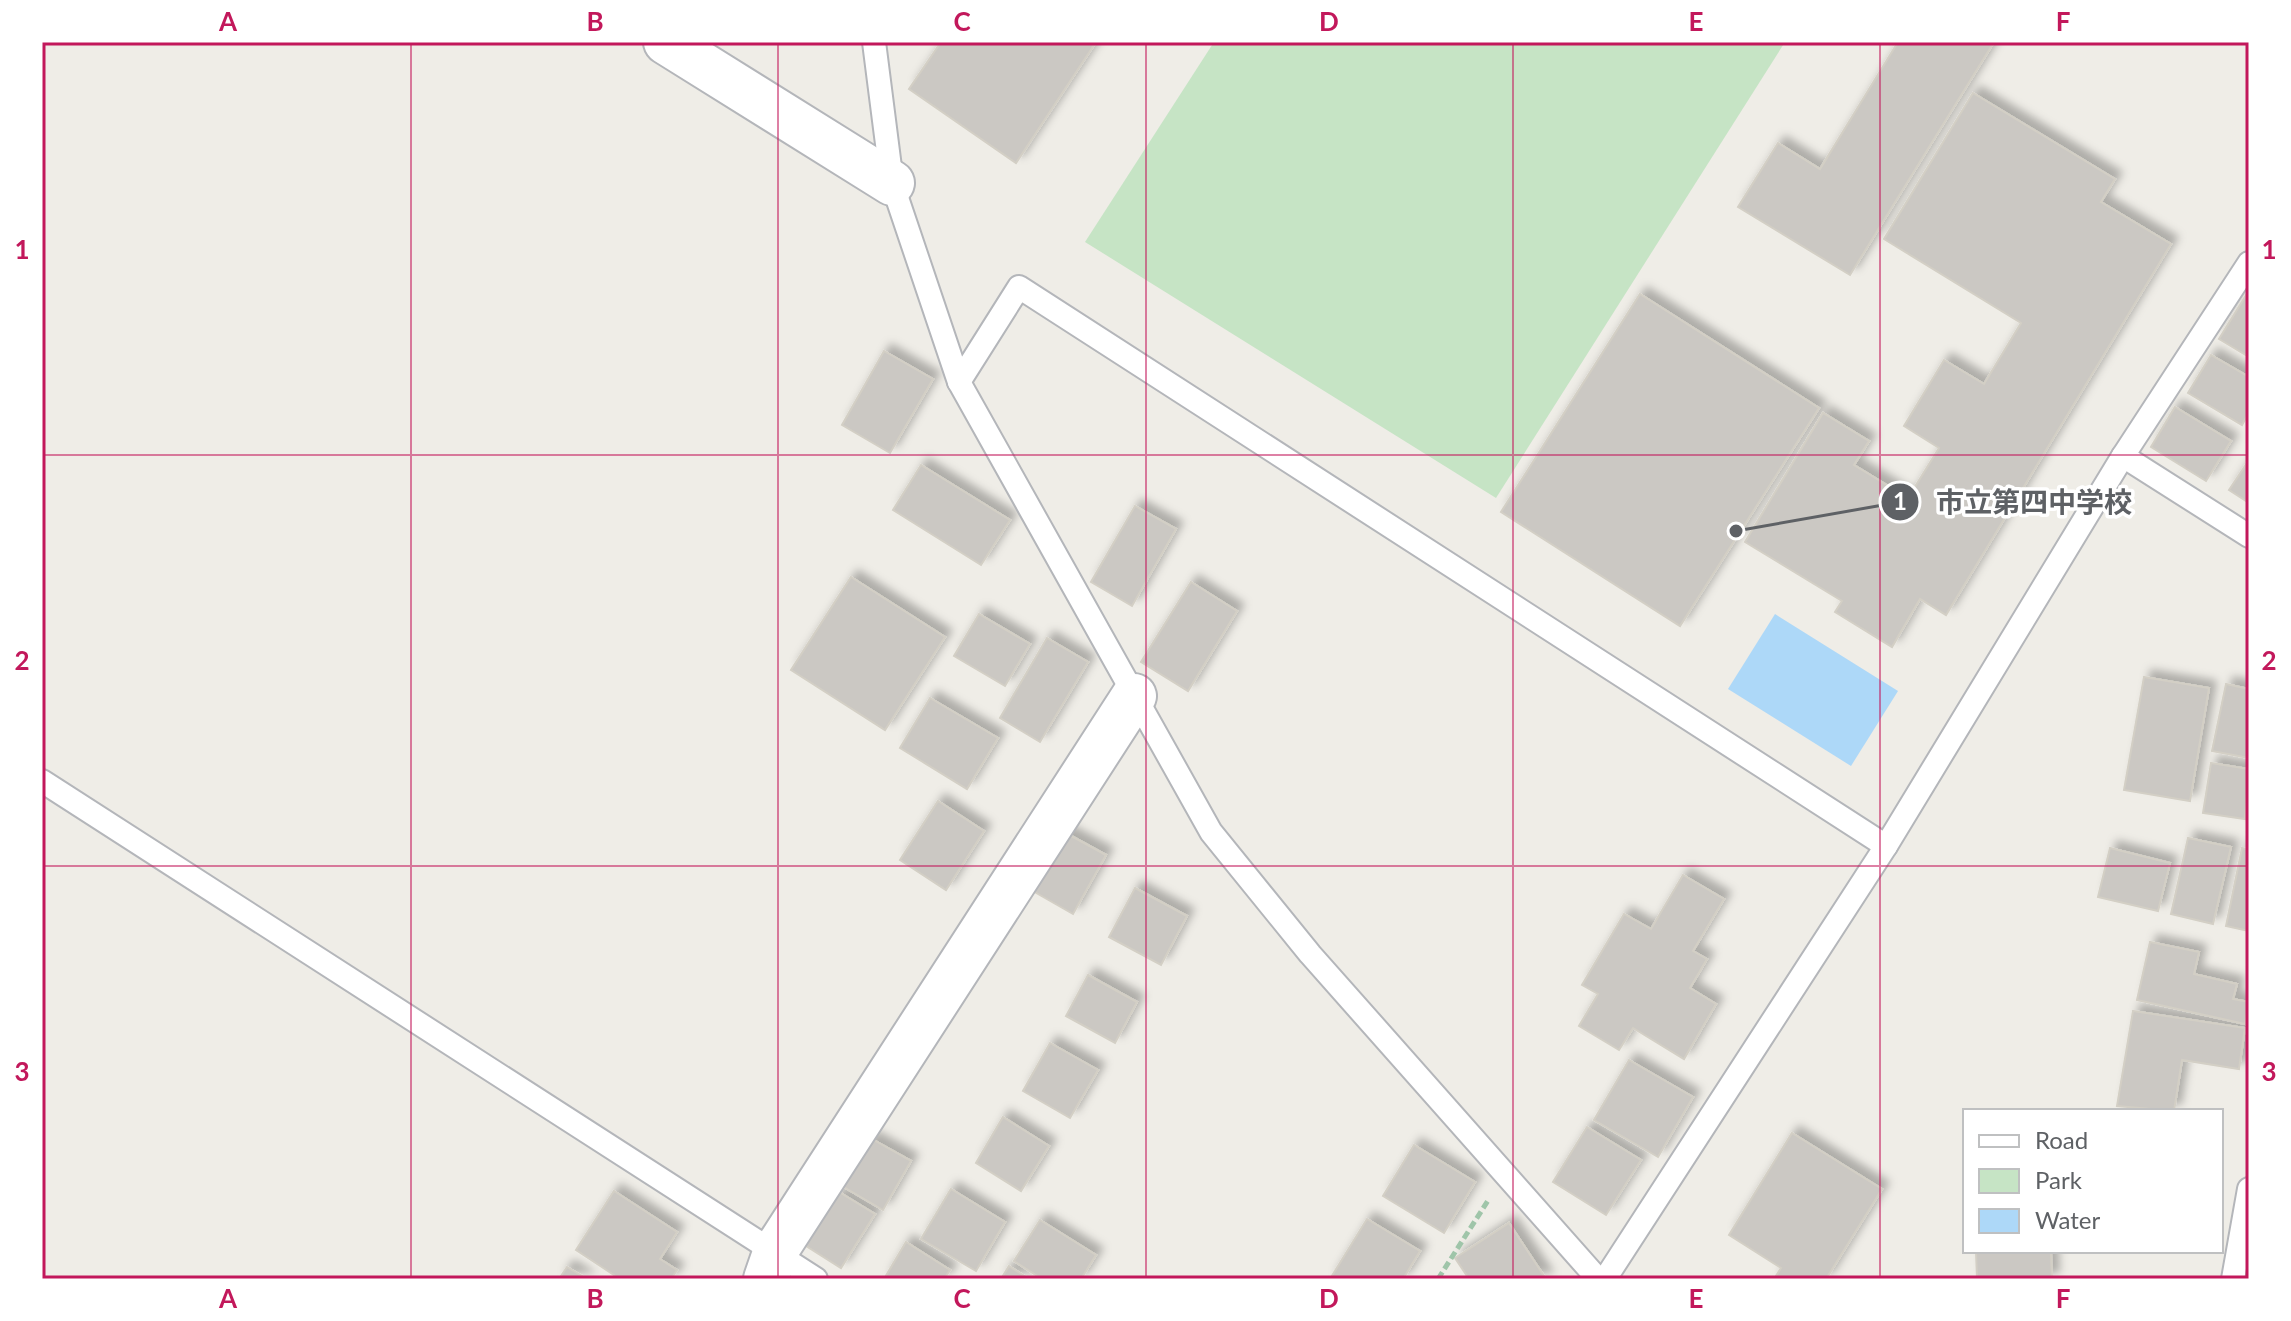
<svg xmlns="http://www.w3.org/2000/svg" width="2291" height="1321" font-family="Lato,'Noto Sans JP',sans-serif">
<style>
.green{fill:#c6e4c5}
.water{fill:#add8f8}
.building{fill:#cbc8c3;stroke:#d3cfc5;stroke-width:2;filter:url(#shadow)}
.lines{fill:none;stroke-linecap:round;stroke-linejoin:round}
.lane-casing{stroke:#b4b6ba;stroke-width:26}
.street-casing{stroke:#b4b6ba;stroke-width:48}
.path{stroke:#9fc5a9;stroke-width:5;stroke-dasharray:8 4;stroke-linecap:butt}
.lane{stroke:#fff;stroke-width:22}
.street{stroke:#fff;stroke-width:44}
.grid{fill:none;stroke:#c2185b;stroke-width:2;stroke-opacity:0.55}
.leader{fill:none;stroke:#5e6165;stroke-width:3}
.callout-dot{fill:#5e6165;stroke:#fff;stroke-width:3}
.mark-label{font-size:24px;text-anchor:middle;font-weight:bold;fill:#fff}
.callout-label{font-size:28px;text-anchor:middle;font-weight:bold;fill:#5e6165;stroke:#fff;stroke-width:7;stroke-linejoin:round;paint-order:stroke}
.neatline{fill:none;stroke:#c2185b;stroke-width:3}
.grid-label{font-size:26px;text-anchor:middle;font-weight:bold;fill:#c2185b}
</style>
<defs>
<filter id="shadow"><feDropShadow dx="7" dy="-7" stdDeviation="4" flood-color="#0004"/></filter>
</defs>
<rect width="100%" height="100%" fill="#efede7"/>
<path class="green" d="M1214,42H1785L1496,498L1085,242Z"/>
<path class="water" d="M1775,614L1898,691L1851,766L1728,689Z"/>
<g class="building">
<path d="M941,42H1096L1016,163L909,89Z"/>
<path d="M1898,42H1994L1850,275L1738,207L1778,143L1820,169Z"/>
<path d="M1973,93L2115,179L2101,202L2171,244L1946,615L1920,599L1892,647L1835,612L1842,601L1745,542L1823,413L1869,441L1854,465L1908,498L1939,448L1904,426L1944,360L1984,384L2021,323L1884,239Z"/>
<path d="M2248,292L2249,293V357L2219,339Z"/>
<path d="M1640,294L1819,408L1680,626L1501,512Z"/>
<path d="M884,351L933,379L890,453L842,425Z"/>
<path d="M2211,355L2249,377V412L2242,425L2188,393Z"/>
<path d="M2175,407L2231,441L2206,481L2151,447Z"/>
<path d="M2249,460V503L2229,490Z"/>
<path d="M921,465L1010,520L981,565L893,510Z"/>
<path d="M1135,506L1176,529L1132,606L1091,582Z"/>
<path d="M851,577L945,637L885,730L791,670Z"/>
<path d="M1191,582L1237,611L1188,691L1141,662Z"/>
<path d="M979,614L1030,644L1005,686L954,656Z"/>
<path d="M1047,638L1088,662L1040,742L1000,718Z"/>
<path d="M2144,677L2209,688L2190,801L2124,790Z"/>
<path d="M2226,684L2249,689V758L2212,751Z"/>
<path d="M930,698L998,738L967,789L900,748Z"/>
<path d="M2211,763L2249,769L2245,819L2203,813Z"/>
<path d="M938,801L984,831L946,890L900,860Z"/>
<path d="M1064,832L1106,855L1073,914L1031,890Z"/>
<path d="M2188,838L2231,847L2213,924L2171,914Z"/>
<path d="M2110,848L2170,863L2158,911L2098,897Z"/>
<path d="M2242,848L2249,850V931L2226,926Z"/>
<path d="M1683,875L1724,899L1693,951L1707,959L1690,988L1716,1004L1684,1059L1633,1028L1619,1050L1579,1026L1598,994L1582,985L1624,914L1651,929Z"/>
<path d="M1135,888L1187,916L1161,965L1109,937Z"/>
<path d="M2150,942L2199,952L2194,974L2237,984L2233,999L2249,1002L2245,1024L2137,1000Z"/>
<path d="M1088,975L1137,1002L1115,1043L1066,1016Z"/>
<path d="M2133,1011L2245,1028L2239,1069L2182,1060L2174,1111L2117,1106Z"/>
<path d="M1050,1043L1098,1070L1070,1118L1023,1091Z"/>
<path d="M1629,1060L1693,1097L1658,1157L1594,1120Z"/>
<path d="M1003,1117L1049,1146L1021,1191L976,1163Z"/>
<path d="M1587,1127L1641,1160L1606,1215L1553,1182Z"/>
<path d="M1792,1133L1882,1189L1826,1279H1774L1781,1268L1729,1235Z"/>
<path d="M870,1138L911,1161L883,1210L842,1186Z"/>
<path d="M1414,1145L1475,1182L1444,1233L1383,1196Z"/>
<path d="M951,1189L1005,1222L976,1271L921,1239Z"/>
<path d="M614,1191L677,1232L660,1259L677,1270L671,1279H620L576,1250Z"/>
<path d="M839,1192L875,1214L841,1268L806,1246Z"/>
<path d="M1367,1219L1420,1251L1403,1279H1330Z"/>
<path d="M1040,1220L1096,1255L1081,1279H1042L1014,1261Z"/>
<path d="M1509,1223L1546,1279H1469L1455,1258Z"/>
<path d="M906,1242L950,1270L944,1279H884Z"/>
<path d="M1976,1251H2051L2052,1279H1977Z"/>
<path d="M1009,1266L1029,1279H1001Z"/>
<path d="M567,1267L587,1279H559Z"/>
</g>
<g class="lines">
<g class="lane-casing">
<g id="lane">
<path d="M874,42L892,183L959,382L1211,832L1310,954L1598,1279"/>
<path d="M959,382L1019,287L1886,846"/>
<path d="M2123,456L2249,536"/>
<path d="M42,781L816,1279"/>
<path d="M1605,1279L1886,846L2123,456L2249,263"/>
<path d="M2233,1279L2249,1189"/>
</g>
</g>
<g class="street-casing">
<g id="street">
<path d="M666,42L892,183"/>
<path d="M766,1279L776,1250L1134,696"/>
</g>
</g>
<path class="path" d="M1438,1279L1489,1199"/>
<use href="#lane" class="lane"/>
<use href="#street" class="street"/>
</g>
<path class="grid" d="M411,42V1279M778,42V1279M1146,42V1279M1513,42V1279M1880,42V1279M42,455H2249M42,866H2249"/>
<path class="leader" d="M1736 531L1900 502"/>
<g class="callout-dot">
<circle cx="1736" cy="531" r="8"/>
<circle cx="1900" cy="502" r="20"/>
</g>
<g class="mark-label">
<text x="1900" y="510">1</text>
</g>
<g class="callout-label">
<text x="2034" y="512">市立第四中学校</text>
</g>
<rect width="2291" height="1321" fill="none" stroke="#ffffff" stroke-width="88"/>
<rect x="1963" y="1109" width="260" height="144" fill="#ffffff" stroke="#bfc0c1" stroke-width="2"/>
<rect x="1979" y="1135" width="40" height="12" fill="#ffffff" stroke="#bfc0c1" stroke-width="2"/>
<text x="2035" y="1149" font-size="24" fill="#5e6165">Road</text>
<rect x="1979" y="1169" width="40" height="24" fill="#c6e4c5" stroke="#bfc0c1" stroke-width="2"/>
<text x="2035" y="1189" font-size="24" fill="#5e6165">Park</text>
<rect x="1979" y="1209" width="40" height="24" fill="#add8f8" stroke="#bfc0c1" stroke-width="2"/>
<text x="2035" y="1229" font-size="24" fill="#5e6165">Water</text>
<rect x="44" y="44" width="2203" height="1233" class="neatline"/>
<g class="grid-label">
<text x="228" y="31">A</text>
<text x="595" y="31">B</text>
<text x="962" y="31">C</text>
<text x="1329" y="31">D</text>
<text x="1696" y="31">E</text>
<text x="2063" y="31">F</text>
<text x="22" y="259">1</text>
<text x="2269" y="259">1</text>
<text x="22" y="670">2</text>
<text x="2269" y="670">2</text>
<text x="22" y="1081">3</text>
<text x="2269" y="1081">3</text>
<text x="228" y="1308">A</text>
<text x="595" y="1308">B</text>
<text x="962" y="1308">C</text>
<text x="1329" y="1308">D</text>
<text x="1696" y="1308">E</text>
<text x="2063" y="1308">F</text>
</g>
</svg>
